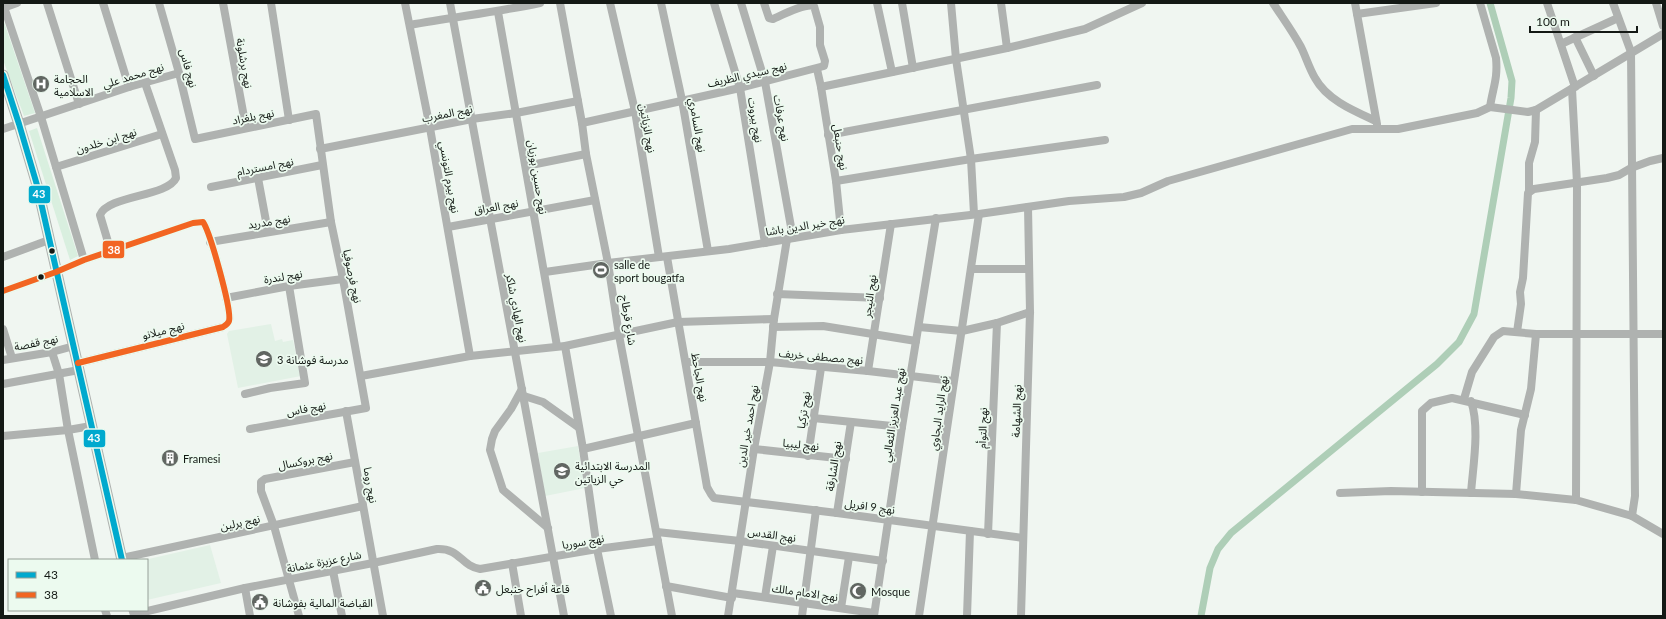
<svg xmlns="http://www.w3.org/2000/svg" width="1666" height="619" font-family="Lato,'Noto Sans Arabic',sans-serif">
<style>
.built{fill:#e2f1e6}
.green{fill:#d9efdf}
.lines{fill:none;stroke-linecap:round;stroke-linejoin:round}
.canal{stroke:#aeceb7;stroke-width:7}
.street{stroke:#afb2b0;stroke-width:8}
.secondary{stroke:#aeb1af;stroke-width:11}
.bus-1-casing{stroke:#ecfaef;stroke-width:9}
.bus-2-casing{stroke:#ecfaef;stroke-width:9}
.bus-1{stroke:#00a9ce;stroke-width:6}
.bus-2{stroke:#f26522;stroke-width:6}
.bus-dot{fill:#141915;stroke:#ecfaef;stroke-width:1.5}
.labels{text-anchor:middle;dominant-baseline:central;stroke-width:3.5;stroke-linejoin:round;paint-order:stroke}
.street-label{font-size:11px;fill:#141915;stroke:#ecfaef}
.poi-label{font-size:11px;fill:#141915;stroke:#ecfaef;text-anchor:start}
.line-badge{stroke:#ecfaef;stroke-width:1.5}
.badge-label{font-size:11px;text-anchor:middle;font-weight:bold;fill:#fff}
</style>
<rect width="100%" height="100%" fill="#f0f6f1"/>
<g class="built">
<path d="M271,324L275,341L282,339L283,342L293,340L299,369H301V376L238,388L227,334L229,331Z"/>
<path d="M578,446L585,488L545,496L538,453Z"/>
<path d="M210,545L221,583L147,600V560H144Z"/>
</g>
<g class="green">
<path d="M3,19L35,113L24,116L3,60Z"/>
<path d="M37,128L78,256L70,260L29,131Z"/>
</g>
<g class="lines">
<path class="canal" d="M1201,616L1210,568L1218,549L1231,533L1437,364L1459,342L1474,314L1511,98L1512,81L1490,3"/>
<g class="street">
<path d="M47,3L79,104"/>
<path d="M103,3L129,87"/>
<path d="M159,3L179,73L195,139L316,114L331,222L343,279L366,408L250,429"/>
<path d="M223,3L246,128"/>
<path d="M271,3L289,120"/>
<path d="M405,3L430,128L470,356"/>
<path d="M450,3L564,616"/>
<path d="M560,3L582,123L586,154L608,263L619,335L672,616"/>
<path d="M610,3L635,111L659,257"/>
<path d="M661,3L682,100L708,251"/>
<path d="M714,3L740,88L765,243"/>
<path d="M741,3L765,82L793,238"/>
<path d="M877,3L892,72"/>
<path d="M902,3L913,68"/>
<path d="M951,3L956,59L971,159L974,214"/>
<path d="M1001,3L1007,48"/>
<path d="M1273,3C1282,17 1293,32 1301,47C1306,57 1309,68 1315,78C1327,100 1354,111 1376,121"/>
<path d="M1355,3L1377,124"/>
<path d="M1480,3L1496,58C1498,79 1493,87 1490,107"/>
<path d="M1547,3L1575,87"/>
<path d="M1656,3L1663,26"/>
<path d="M4,7L41,117L84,260"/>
<path d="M3,8L17,3"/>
<path d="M498,12L557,346"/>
<path d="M1357,14L1436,3"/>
<path d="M410,25C453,17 497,12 540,3"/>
<path d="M1575,37L1594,76"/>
<path d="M1561,44L1618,18"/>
<path d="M817,69L821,87L836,181L841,230"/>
<path d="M821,87L1007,48L1085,29L1142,3"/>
<path d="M1572,89L1577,183L1576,500L1632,516L1635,496L1631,52L1613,3"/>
<path d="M582,123L740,88L824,66L825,61L820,45V27L814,6C805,3 782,15 773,19L769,18L764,3"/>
<path d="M3,129L129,87L179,73"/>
<path d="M828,135L1097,85"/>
<path d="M320,149L472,119L516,113L578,101"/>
<path d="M526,166L586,154"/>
<path d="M56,167L162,134"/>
<path d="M258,178L268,232"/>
<path d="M836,181L971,159L1105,140"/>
<path d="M211,187L322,165"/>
<path d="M1529,192V163L1535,142L1536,110"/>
<path d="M448,227L595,200"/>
<path d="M210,242L331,222"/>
<path d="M111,252L100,215C108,195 167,197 176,178L175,170L145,83"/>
<path d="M3,257L49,240"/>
<path d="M667,257L707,487L711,494L714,498L837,513L1023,538"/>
<path d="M971,269H1029"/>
<path d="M545,272L608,263L729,249L841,230L979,214L1069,201L1124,197L1141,193L1168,181L1352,129H1398L1477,113L1490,107L1528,112L1536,110L1663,34"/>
<path d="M3,291L56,272L84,260L193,223L203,222C210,232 232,310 229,321C228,324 226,325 223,327L78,363"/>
<path d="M777,294L880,298"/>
<path d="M226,298L289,286L343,279"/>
<path d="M773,327L823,326L916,341"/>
<path d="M919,327L962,331L997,323L1030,312"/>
<path d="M3,329L12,358"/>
<path d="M1517,332L1521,304L1520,292L1523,278L1528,193L1534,189L1607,178L1619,175L1631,168L1650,161L1663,158"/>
<path d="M565,346L583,449L597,549L611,616"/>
<path d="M52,352L59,374L68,430L95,560"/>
<path d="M3,360L52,352L74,346"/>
<path d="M686,362H770L868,371L953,381"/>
<path d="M868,371L891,224"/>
<path d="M361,376L470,356L565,346L678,322L774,319"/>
<path d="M3,384L79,370"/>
<path d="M522,389L511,409L495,431L492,439L490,450L503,490L548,528"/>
<path d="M245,394L270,388L305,383L289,286"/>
<path d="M524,396L543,402L578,427"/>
<path d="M1464,399L1472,372L1494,337L1503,331L1536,334H1663"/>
<path d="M1471,401C1480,427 1473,466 1471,493"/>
<path d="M346,411L383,616"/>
<path d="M813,418L902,427"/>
<path d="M3,436L68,430L91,426"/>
<path d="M583,449L696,423"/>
<path d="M754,449L846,459"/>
<path d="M808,456L821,368"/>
<path d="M1422,492V411L1431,403L1452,398L1525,415"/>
<path d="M1340,493L1391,491L1516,494L1576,500"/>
<path d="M1516,494L1521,430L1531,389L1536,334"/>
<path d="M837,513L851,422"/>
<path d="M1632,516L1663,534"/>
<path d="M657,532L740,541L883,561"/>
<path d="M988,534L997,323"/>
<path d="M122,558L363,506"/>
<path d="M512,563L521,616"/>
<path d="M333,571L342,616"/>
<path d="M666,586L732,598"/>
<path d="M245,588L250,616"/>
<path d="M733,593L874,613"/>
<path d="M765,597L773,546"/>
<path d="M841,608L849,557"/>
<path d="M105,610L107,616"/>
<path d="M135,614L245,588L373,563L437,549C460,548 461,566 480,569L597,549L658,541"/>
<path d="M299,616L274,526L261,491V482L265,479L355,462"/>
<path d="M728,616L754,449L770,362L774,319L787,239"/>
<path d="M802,616L816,510"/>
<path d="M874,616L902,427L936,218"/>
<path d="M919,616L979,214"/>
<path d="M967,616L970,531"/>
<path d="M1021,616L1030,312L1028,207"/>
</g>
<g class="secondary">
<path d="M3,75L19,124L37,185L122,560"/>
<path d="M134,610L136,616"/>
</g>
<g class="bus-1-casing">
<path id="bus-1" d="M3,75L19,124L37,185L122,560"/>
</g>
<g class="bus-2-casing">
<path id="bus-2" d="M3,291L56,272L84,260L193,223L203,222C210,232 232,310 229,321C228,324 226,325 223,327L78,363"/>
</g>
<use href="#bus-1" class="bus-1"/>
<use href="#bus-2" class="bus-2"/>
</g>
<defs>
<g id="hospital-disc" transform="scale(0.9)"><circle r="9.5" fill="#616662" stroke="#ecfaef"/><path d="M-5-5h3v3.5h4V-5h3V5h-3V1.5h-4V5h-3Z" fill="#fff"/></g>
<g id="stadium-disc" transform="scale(0.9)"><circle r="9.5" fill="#616662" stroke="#ecfaef"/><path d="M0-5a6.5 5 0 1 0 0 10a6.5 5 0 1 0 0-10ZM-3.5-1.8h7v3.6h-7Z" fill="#fff"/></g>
<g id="school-disc" transform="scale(0.9)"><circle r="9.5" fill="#616662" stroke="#ecfaef"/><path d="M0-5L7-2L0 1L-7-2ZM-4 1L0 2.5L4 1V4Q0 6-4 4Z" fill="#fff"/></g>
<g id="building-disc" transform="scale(0.9)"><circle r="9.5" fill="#616662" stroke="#ecfaef"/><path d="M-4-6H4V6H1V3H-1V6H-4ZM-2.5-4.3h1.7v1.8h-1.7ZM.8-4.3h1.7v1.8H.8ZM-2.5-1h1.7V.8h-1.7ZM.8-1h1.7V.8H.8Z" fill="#fff"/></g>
<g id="civic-disc" transform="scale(0.9)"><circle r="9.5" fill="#616662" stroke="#ecfaef"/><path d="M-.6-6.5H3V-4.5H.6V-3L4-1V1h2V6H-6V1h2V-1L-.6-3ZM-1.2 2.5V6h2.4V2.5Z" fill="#fff"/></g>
<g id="mosque-disc" transform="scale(0.9)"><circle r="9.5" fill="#616662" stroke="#ecfaef"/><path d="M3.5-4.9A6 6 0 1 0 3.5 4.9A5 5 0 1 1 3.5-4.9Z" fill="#fff"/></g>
</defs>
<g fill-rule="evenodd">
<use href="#hospital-disc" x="41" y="84"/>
<use href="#stadium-disc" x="601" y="270"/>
<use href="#school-disc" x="264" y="359"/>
<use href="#building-disc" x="170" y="458"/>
<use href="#school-disc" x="562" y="471"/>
<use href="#civic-disc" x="483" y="588"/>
<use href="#mosque-disc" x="858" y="591"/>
<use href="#civic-disc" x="260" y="602"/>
</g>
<g class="bus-dot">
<circle cx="52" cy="251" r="3.5"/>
<circle cx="41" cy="277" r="3.5"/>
</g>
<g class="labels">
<g class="street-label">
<text transform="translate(245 63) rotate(80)">نهج برشلونة</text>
<text transform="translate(189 68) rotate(75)">نهج فاس</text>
<text transform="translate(747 74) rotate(-13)">نهج سيدي الظريف</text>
<text transform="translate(133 75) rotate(-17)">نهج محمد علي</text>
<text transform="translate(447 113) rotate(-11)">نهج المغرب</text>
<text transform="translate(253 116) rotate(-11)">نهج بلغراد</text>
<text transform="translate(782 118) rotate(80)">نهج عرفات</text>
<text transform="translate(756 120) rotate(81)">نهج بيروت</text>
<text transform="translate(698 125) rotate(80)">نهج السامري</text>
<text transform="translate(648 128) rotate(80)">نهج الزياتين</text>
<text transform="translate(106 140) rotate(-17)">نهج ابن خلدون</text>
<text transform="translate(841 147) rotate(81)">نهج حنبعل</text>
<text transform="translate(265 166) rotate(-11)">نهج امستردام</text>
<text transform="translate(450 177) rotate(80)">نهج بيرم التونسي</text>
<text transform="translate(538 177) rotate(81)">نهج حسين بوزيان</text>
<text transform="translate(496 206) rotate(-10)">نهج العراق</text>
<text transform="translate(269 221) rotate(-9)">نهج مدريد</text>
<text transform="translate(805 225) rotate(-9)">نهج خير الدين باشا</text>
<text transform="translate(283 276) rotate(-9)">نهج لندرة</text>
<text transform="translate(353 276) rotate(78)">نهج فرصوفيا</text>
<text transform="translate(869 296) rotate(-82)">نهج النيجر</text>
<text transform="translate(517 308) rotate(79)">نهج الهادي شاكر</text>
<text transform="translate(629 320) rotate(81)">شارع قرطاج</text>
<text transform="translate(163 330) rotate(-14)">نهج ميلانو</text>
<text transform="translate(36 342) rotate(-11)">نهج قفصة</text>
<text transform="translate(821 356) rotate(5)">نهج مصطفى خريف</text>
<text transform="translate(700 377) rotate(80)">نهج الجاحظ</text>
<text transform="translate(306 408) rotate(-10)">نهج فاس</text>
<text transform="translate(803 410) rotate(-82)">نهج تركيا</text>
<text transform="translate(1016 411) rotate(-88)">نهج الشهامة</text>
<text transform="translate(938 413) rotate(-82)">نهج الرايد البجاوي</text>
<text transform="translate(893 415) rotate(-81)">نهج عبد العزيز الثعالبي</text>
<text transform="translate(747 426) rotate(-80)">نهج احمد خير الدين</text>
<text transform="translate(982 428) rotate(-88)">نهج التوأم</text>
<text transform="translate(801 444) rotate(6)">نهج ليبيا</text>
<text transform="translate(305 460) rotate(-11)">نهج بروكسال</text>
<text transform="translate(833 466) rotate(-81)">نهج الشارقة</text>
<text transform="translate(371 485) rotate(80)">نهج روما</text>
<text transform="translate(870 506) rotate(8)">نهج 9 افريل</text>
<text transform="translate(240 522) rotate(-12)">نهج برلين</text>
<text transform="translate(772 534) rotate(8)">نهج القدس</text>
<text transform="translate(583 541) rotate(-10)">نهج سوريا</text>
<text transform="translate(324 561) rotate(-11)">شارع عزيزة عثمانة</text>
<text transform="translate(805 592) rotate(8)">نهج الامام مالك</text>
</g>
<g class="poi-label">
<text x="54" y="78">الحجامة<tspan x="54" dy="13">الاسلامية</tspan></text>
<text x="614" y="264">salle de<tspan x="614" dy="13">sport bougatfa</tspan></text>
<text x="277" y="359">مدرسة فوشانة 3</text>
<text x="183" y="458">Framesi</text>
<text x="575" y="465">المدرسة الابتدائية<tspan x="575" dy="13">حي الزياتين</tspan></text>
<text x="496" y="588">قاعة أفراح حنبعل</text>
<text x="871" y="591">Mosque</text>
<text x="273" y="602">القباضة المالية بفوشانة</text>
</g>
</g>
<g class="line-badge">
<rect x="28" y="185" width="23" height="19" rx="4" fill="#00a9ce"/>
<rect x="102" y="240" width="23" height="19" rx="4" fill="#f26522"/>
<rect x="83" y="429" width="23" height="19" rx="4" fill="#00a9ce"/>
</g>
<g class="badge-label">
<text x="39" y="198">43</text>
<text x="114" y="254">38</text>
<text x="94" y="442">43</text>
</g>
<rect width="1666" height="619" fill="none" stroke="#141915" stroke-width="8"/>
<rect x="8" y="559" width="140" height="52" fill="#ecfaef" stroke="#96a098"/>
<rect x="16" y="572" width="20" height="6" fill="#00a9ce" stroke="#96a098"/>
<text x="44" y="579" font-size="12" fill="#141915">43</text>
<rect x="16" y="592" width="20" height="6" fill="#f26522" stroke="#96a098"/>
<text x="44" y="599" font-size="12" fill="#141915">38</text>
<path d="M1530 26v6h107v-6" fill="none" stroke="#141915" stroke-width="2"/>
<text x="1536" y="26" font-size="12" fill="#141915" stroke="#ecfaef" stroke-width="3" paint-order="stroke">100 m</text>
</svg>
